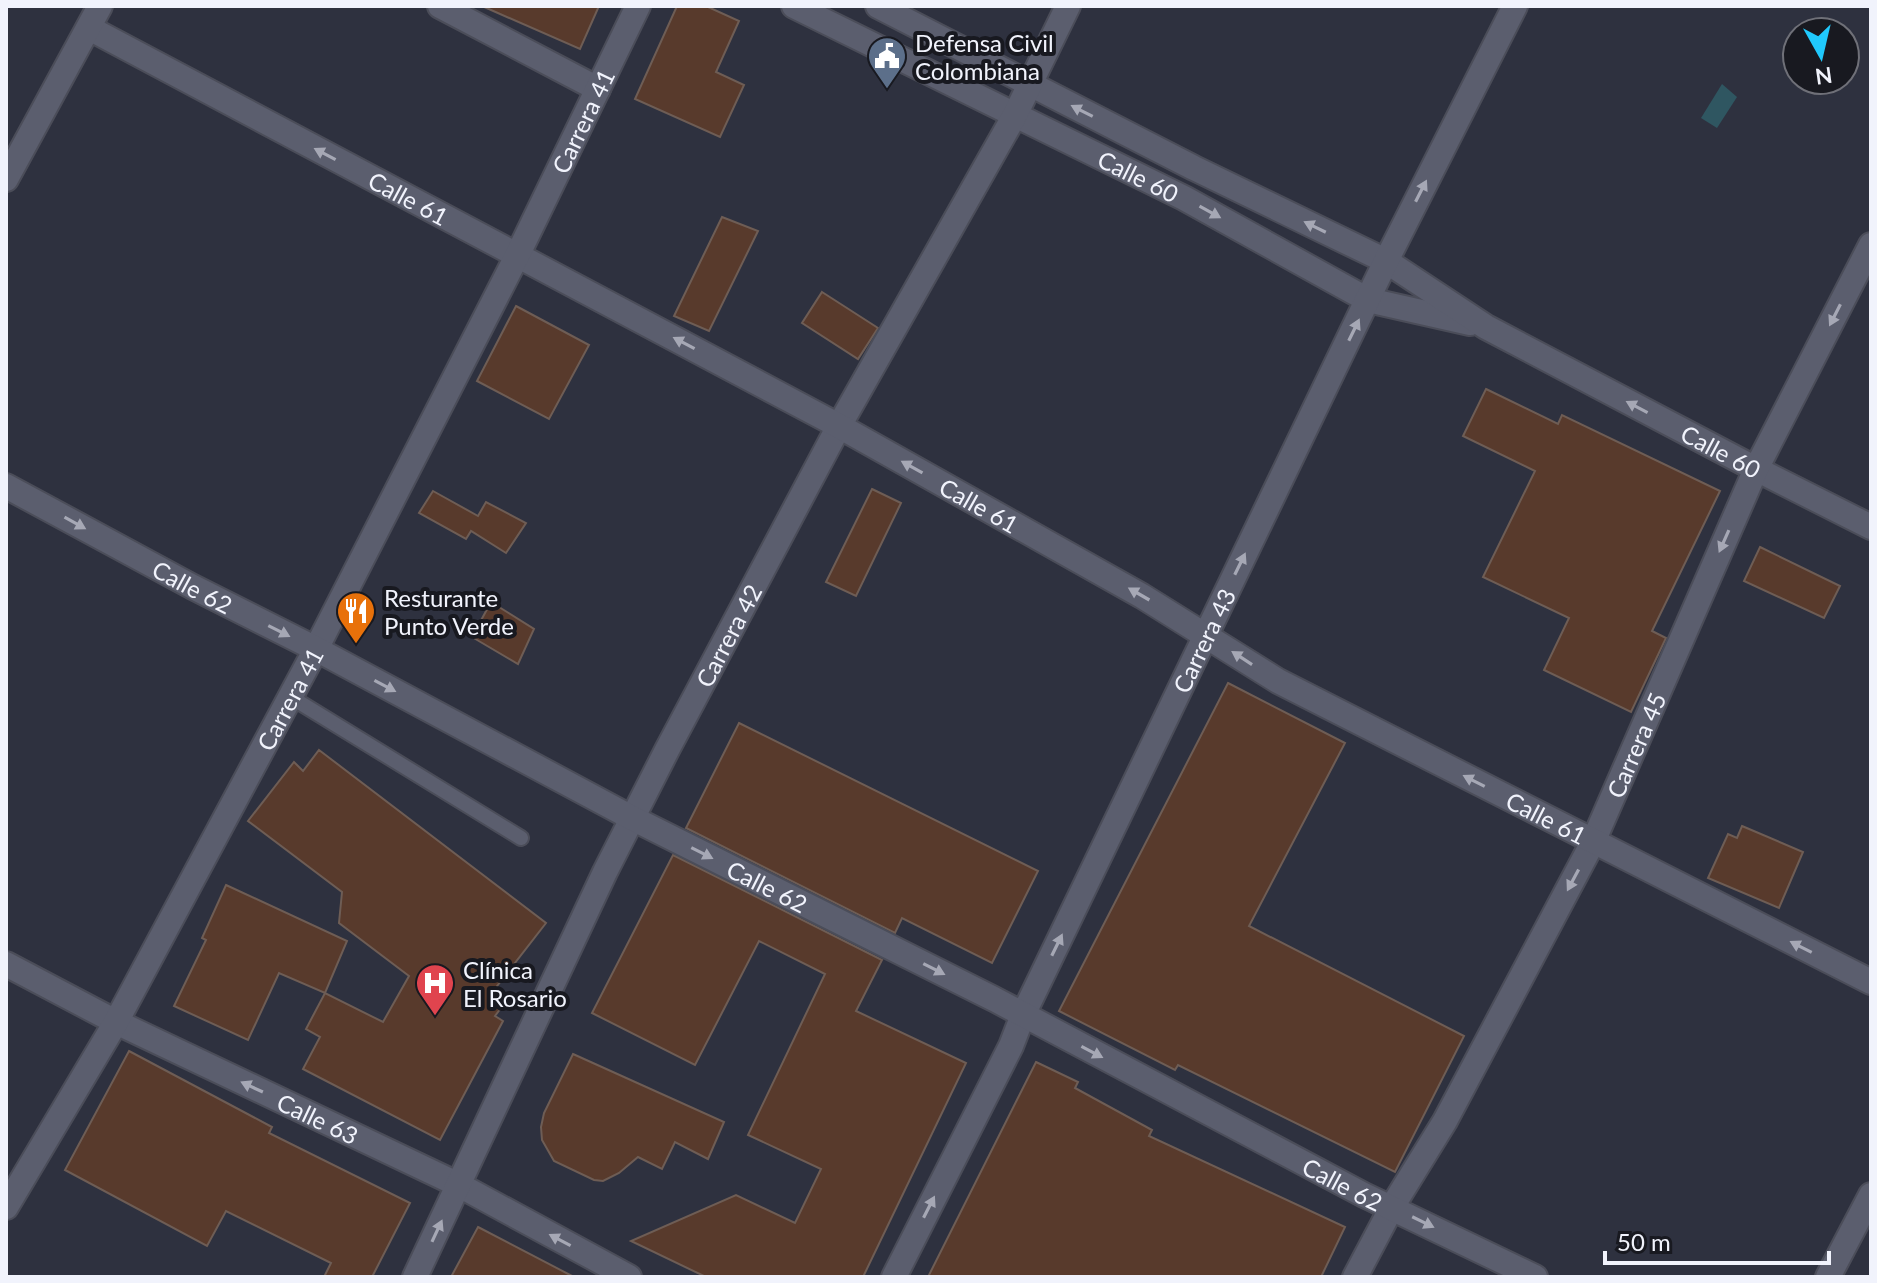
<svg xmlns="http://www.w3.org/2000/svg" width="1877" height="1283" font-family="Lato,sans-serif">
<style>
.water{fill:#2f5661}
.building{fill:#583a2c;stroke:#6e5d55;stroke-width:2}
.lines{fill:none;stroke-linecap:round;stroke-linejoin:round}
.service-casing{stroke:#4b4d59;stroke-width:18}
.minor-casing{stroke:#4b4d59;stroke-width:28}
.tertiary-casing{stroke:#4b4d59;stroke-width:28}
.secondary-casing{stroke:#4b4d59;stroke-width:28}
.service{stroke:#5b5e6e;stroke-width:14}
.minor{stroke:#5b5e6e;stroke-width:24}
.tertiary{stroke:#5b5e6e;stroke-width:24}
.secondary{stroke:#5b5e6e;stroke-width:24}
.oneway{fill:#a6a8b5}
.labels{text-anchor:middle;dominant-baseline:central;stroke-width:8;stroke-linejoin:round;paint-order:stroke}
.poi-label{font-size:24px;fill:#f1f3fc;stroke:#181920;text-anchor:start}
.street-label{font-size:24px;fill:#f1f3fc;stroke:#181920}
</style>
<rect width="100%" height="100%" fill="#2e313f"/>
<path class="water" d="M1722,84L1737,97L1717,128L1701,118Z"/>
<g class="building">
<path d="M482,6H599L580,49Z"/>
<path d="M677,6H706L739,21L716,72L744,85L720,137L635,99Z"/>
<path d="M722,217L758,231L709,331L674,316Z"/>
<path d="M822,292L878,328L858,359L802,323Z"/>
<path d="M516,306L589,345L549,419L477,381Z"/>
<path d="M1486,389L1558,424L1562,415L1720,491L1652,631L1666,638L1631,712L1544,670L1569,618L1483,577L1535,471L1463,436Z"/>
<path d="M872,489L901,503L856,596L826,582Z"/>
<path d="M433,491L478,516L486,502L526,523L506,553L471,531L466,539L419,513Z"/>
<path d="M1760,547L1840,586L1824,618L1744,581Z"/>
<path d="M491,602L534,629L518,664L472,637Z"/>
<path d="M1228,683L1345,743L1249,926L1464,1036L1395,1172L1178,1065L1175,1070L1059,1011Z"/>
<path d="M739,723L1038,871L992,963L902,918L895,933L686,828Z"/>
<path d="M319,750L546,923L494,990L507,1000L495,1016L503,1021L440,1140L303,1069L320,1037L306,1029L325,993L383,1022L409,976L339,923L342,892L248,821L294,762L303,771Z"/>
<path d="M1742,826L1803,852L1779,908L1708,878L1728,834L1737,838Z"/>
<path d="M673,855L882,960L856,1011L966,1063L863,1277H706L631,1241L736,1195L795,1223L821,1169L748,1135L825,974L759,941L695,1065L592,1013Z"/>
<path d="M226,885L347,941L325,993L279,973L248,1040L174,1006L206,940L202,938Z"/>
<path d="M129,1051L272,1127L269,1133L410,1203L372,1277H324L331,1263L226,1211L207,1246L65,1170Z"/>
<path d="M573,1054L724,1122L708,1159L675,1142L662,1169L638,1157L619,1173L603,1181L594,1180L554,1161L542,1140L541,1127L544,1113Z"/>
<path d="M1036,1062L1078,1082L1075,1088L1152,1130L1149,1136L1345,1227L1321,1277H928Z"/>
<path d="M478,1227L574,1277H451Z"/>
</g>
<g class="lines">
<g class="service-casing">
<path id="service" d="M289,696L521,838"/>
</g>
<g class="minor-casing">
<g id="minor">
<path d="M440,6L598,89"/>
<path id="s1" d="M794,6L1184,198L1368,300L1470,323"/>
<path id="s2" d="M878,6L1194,168L1386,261L1486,327L1756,469L1871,527"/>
<path id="s3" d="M6,964L116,1022L459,1185L629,1277"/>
<path id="s4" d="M415,1277L605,872L667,750L839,426L1015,115L1068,6"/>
<path id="s5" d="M894,1277L1011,1046L1023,1015L1386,261L1515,6"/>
<path id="s6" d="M1355,1277L1392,1207L1445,1121L1593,842L1756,469L1871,245"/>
<path d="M1828,1277L1871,1195"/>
</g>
</g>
<g class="tertiary-casing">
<g id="tertiary">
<path id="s7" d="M89,28L839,426L1142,596L1278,681L1871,982"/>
<path d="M6,179L100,6"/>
<path id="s8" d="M6,1207L116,1022L316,649L518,254L638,6"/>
</g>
</g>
<g class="secondary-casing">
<g id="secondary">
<path id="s9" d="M6,486L193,587L316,649L632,818L994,999L1364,1195L1535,1277"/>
</g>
</g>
<use href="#service" class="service"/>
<use href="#minor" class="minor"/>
<use href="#tertiary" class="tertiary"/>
<use href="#secondary" class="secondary"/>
</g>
<defs><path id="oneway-solid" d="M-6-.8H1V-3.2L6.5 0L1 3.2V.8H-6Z" transform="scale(2)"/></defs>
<g class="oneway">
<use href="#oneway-solid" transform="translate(1082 111) rotate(-153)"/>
<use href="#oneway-solid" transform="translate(325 154) rotate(-152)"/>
<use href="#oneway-solid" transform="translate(1421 191) rotate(-63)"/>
<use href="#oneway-solid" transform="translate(1210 212) rotate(29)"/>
<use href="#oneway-solid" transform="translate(1315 227) rotate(-154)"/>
<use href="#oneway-solid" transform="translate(1835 315) rotate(117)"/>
<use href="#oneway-solid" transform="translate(1354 330) rotate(-64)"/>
<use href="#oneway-solid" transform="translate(684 343) rotate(-152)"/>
<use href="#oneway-solid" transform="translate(1637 407) rotate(-152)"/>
<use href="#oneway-solid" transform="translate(912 467) rotate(-151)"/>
<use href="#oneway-solid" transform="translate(75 523) rotate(29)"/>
<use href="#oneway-solid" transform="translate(1724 541) rotate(114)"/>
<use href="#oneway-solid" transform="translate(1240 564) rotate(-64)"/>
<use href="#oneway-solid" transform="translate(1139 594) rotate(-150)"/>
<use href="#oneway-solid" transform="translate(279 631) rotate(27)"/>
<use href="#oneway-solid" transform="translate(1242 658) rotate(-147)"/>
<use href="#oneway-solid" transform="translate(385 686) rotate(28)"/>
<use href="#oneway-solid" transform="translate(1474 781) rotate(-153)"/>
<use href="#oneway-solid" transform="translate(702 853) rotate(27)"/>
<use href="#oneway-solid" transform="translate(1573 880) rotate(118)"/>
<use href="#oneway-solid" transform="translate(1057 945) rotate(-64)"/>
<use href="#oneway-solid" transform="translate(1801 947) rotate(-153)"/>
<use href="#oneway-solid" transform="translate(934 969) rotate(27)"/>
<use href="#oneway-solid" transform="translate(1092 1052) rotate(28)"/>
<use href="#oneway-solid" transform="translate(252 1087) rotate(-155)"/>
<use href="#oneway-solid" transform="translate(929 1207) rotate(-63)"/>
<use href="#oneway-solid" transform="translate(1423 1222) rotate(26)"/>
<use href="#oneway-solid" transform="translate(437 1231) rotate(-65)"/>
<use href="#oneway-solid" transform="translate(560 1240) rotate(-152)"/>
</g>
<defs>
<g id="civic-pin" transform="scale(2)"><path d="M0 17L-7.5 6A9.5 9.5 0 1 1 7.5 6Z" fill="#5c6f8a" stroke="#181920"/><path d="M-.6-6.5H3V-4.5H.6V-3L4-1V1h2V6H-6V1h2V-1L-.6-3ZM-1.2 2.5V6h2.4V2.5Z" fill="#fff"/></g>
<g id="restaurant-pin" transform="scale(2)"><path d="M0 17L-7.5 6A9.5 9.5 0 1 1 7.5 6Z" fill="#e8710a" stroke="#181920"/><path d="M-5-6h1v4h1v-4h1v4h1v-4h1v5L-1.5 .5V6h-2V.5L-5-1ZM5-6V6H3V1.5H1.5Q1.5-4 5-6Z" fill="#fff"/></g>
<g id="hospital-pin" transform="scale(2)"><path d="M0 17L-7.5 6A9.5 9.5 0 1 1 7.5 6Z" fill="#e0444e" stroke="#181920"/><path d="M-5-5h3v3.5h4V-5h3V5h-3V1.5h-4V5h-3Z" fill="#fff"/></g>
</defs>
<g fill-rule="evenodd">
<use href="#civic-pin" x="887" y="56"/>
<use href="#restaurant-pin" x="356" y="611"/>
<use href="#hospital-pin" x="435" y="983"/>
</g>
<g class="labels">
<g class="poi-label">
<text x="915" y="42">Defensa Civil<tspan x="915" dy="28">Colombiana</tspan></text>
<text x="384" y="597">Resturante<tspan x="384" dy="28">Punto Verde</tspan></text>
<text x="463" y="969">Clínica<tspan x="463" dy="28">El Rosario</tspan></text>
</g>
<g class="street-label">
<text stroke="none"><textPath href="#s8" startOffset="1230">Carrera 41</textPath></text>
<text stroke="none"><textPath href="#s1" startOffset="384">Calle 60</textPath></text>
<text stroke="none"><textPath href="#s7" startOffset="362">Calle 61</textPath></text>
<text stroke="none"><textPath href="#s2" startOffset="954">Calle 60</textPath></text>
<text stroke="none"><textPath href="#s7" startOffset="1010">Calle 61</textPath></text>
<text stroke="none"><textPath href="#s9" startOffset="212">Calle 62</textPath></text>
<text stroke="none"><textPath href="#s4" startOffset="714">Carrera 42</textPath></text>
<text stroke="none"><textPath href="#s5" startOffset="708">Carrera 43</textPath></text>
<text stroke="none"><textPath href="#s8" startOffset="582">Carrera 41</textPath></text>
<text stroke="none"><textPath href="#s6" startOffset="602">Carrera 45</textPath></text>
<text stroke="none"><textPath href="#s7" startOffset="1658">Calle 61</textPath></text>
<text stroke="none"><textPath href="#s9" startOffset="860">Calle 62</textPath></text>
<text stroke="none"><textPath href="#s3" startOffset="348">Calle 63</textPath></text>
<text stroke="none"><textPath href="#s9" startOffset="1508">Calle 62</textPath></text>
</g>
</g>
<rect width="1877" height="1283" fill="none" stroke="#f1f3fc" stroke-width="16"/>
<g transform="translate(1821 56) rotate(172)"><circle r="38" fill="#181920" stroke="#6f7078" stroke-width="2"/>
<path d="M0-6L14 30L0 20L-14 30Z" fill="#20c9fd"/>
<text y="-12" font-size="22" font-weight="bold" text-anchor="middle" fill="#f1f3fc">N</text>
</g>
<path d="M1605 1251v12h224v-12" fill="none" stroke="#f1f3fc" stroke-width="4"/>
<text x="1617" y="1251" font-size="24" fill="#f1f3fc" stroke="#181920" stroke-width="6" paint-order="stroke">50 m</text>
</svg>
